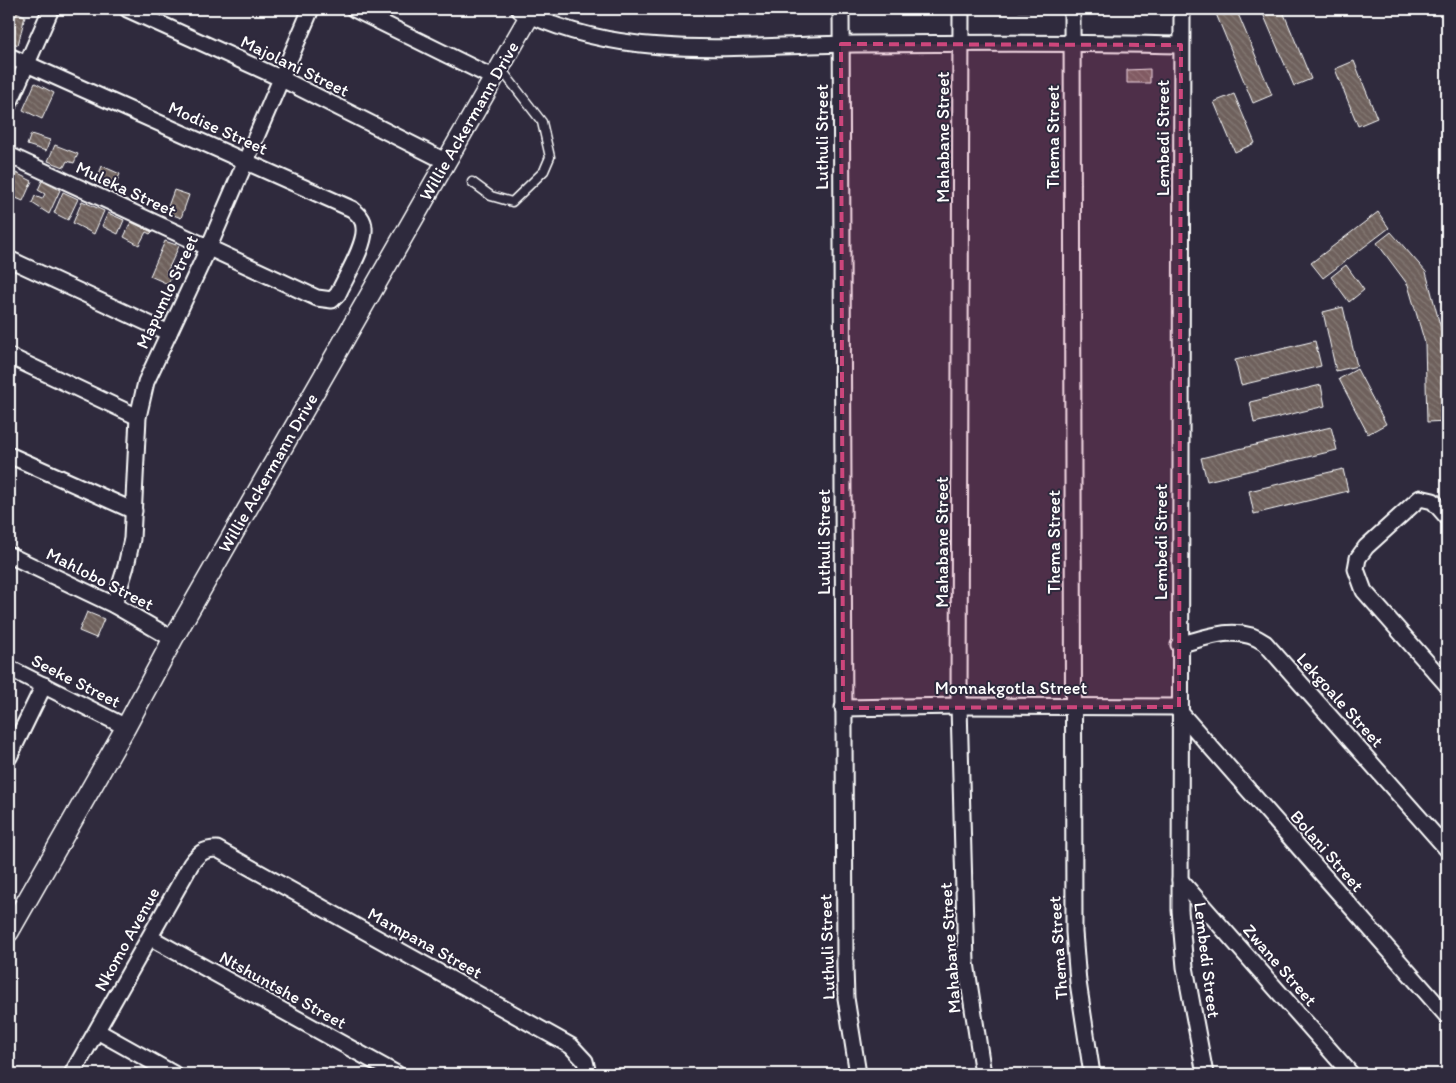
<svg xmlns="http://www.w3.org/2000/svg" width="1456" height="1083" font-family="Itim,sans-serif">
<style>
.building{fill:url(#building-back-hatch);stroke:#fff}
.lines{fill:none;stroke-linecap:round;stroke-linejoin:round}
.service-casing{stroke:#fff;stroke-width:11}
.minor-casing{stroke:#fff;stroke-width:19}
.tertiary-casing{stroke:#fff;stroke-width:22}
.service{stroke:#2f2a3d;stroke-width:8}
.minor{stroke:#2f2a3d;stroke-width:15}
.tertiary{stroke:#2f2a3d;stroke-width:19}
.marked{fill:#ce467c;fill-opacity:0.2;stroke:#ce467c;stroke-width:4;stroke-dasharray:10 6;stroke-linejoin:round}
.labels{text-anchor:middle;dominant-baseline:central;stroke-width:4;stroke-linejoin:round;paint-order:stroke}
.street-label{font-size:18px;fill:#fff;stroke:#2f2a3d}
</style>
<defs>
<pattern id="building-back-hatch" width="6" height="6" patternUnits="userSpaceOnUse" patternTransform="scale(1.25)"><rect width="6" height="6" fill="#6e615c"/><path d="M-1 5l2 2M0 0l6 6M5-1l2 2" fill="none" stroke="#847974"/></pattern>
</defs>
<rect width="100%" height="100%" fill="#2f2a3d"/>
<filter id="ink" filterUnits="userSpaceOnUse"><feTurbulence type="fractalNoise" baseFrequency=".02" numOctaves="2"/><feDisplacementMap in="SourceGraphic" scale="10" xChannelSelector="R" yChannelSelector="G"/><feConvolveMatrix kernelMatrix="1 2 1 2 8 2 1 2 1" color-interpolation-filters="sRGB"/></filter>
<g filter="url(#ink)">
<g class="building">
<rect x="1019" y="9" width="17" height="2"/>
<path d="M1214,9H1236L1272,95L1253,103Z"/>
<path d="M1261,9H1282L1311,79L1294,86Z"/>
<path d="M13,11L25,16L18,45L9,41V20Z"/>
<path d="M1354,61L1377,118L1358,126L1335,69Z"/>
<path d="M1150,69V83H1127V70Z"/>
<path d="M35,83L54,93L42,119L23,110Z"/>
<path d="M1234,94L1255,143L1235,152L1214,102Z"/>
<path d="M31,134L50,140L46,151L27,145Z"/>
<path d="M55,145L78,154L74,163L67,161L64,167L48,161Z"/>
<path d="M102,166L120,174L115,186L97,179Z"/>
<path d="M16,173L32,181L23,201L9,195V189Z"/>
<path d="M42,181L60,190L49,214L32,203L35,196L42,199L45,194L38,190Z"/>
<path d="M174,190L189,195L181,218L166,212Z"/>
<path d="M63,192L78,199L68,220L54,213Z"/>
<path d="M82,201L104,211L94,234L73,223Z"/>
<path d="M1378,212L1389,228L1323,278L1311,263Z"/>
<path d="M108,213L124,220L118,234L102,226Z"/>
<path d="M131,222L152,232L150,234L146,232L139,245L124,237Z"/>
<path d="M1391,232L1426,272L1446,348L1447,421L1427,422L1425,343L1408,285L1377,243Z"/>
<path d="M165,241L179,246L166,274L172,276L168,284L150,276Z"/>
<path d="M1346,265L1364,290L1349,302L1331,277Z"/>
<path d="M1343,307L1357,366L1336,371L1323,312Z"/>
<path d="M1315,341L1321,366L1241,385L1235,360Z"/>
<path d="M1357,369L1386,424L1368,434L1339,379Z"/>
<path d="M1321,385L1325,406L1254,423L1250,402Z"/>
<path d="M1331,427L1337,450L1207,481L1201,458Z"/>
<path d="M1343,469L1348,491L1254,514L1249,491Z"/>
<path d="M87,612L104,619L96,638L79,631Z"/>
</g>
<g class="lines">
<g class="service-casing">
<path id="service" d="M472,182L491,196L512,202L544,171L550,157L542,122L501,69"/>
</g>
<g class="minor-casing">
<g id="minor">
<path d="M127,9L280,78L445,161"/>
<path d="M354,9L494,78"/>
<path d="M536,9L530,15C631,62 748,45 855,44C964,43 1072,42 1181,45"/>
<path d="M841,9L845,967L846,998L858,1074"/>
<path d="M961,9L959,706L966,963L983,1074"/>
<path d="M1072,9L1074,932L1078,982L1092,1074"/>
<path d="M1182,9L1180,910L1185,967L1205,1074"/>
<path d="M9,56L352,209C358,214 364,219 364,228C366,245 345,278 338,294L332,300L317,298L9,155"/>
<path d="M9,104L51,9"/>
<path d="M9,259L169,333"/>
<path d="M9,356L138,417"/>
<path d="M9,455L134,511"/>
<path d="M1447,517L1433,501L1420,498L1366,547L1358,558L1356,569L1364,591L1447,685"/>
<path d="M9,555L114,605L173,639"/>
<path d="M114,605L126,566L132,539L138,417L146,382L208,249L311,9"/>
<path d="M1179,645C1207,637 1239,624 1265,643L1447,849"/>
<path d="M9,668L126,727"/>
<path d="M843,708L959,706L1179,707"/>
<path d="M1179,711L1447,1016"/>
<path d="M9,757L44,685"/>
<path d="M1180,880L1351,1074"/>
<path d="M151,938L397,1074"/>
<path d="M97,1031L174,1074"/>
<path d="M72,1074L191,864C199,853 204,849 217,849L571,1046L585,1061L588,1074"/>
</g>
</g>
<g class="tertiary-casing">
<path id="tertiary" d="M9,932L126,727L173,639L530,15L521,9"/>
</g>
<use href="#service" class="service"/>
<use href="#minor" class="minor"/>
<use href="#tertiary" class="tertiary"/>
</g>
</g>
<path class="marked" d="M841,44L1181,45L1179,707L843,708Z"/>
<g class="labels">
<g class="street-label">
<text transform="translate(295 66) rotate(26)">Majolani Street</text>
<text transform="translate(469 121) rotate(-60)">Willie Ackermann Drive</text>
<text transform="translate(218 128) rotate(24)">Modise Street</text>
<text transform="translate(822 137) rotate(-90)">Luthuli Street</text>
<text transform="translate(943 137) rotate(-90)">Mahabane Street</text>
<text transform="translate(1053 137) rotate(-90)">Thema Street</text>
<text transform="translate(1163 138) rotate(-90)">Lembedi Street</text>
<text transform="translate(126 189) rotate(25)">Muleka Street</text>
<text transform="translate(167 292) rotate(-65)">Mapumlo Street</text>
<text transform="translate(268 473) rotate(-60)">Willie Ackermann Drive</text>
<text transform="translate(824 542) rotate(-90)">Luthuli Street</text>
<text transform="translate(942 542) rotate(-90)">Mahabane Street</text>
<text transform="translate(1054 542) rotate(-90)">Thema Street</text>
<text transform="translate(1161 542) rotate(-90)">Lembedi Street</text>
<text transform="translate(100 579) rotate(27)">Mahlobo Street</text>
<text transform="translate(76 681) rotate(27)">Seeke Street</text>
<text x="1011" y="688">Monnakgotla Street</text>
<text transform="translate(1340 700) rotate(48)">Lekgoale Street</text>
<text transform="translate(1327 851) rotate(49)">Bolani Street</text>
<text transform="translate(127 939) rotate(-61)">Nkomo Avenue</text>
<text transform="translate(425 943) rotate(29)">Mampana Street</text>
<text transform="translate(827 947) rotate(-92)">Luthuli Street</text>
<text transform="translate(950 948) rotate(-94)">Mahabane Street</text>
<text transform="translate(1058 948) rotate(-94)">Thema Street</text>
<text transform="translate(1207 960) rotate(83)">Lembedi Street</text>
<text transform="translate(1280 965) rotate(49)">Zwane Street</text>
<text transform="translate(283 990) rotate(29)">Ntshuntshe Street</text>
</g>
</g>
<rect width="1456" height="1083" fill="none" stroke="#2f2a3d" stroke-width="30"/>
<rect x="15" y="15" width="1426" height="1053" fill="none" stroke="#fff" stroke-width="2" filter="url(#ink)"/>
</svg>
